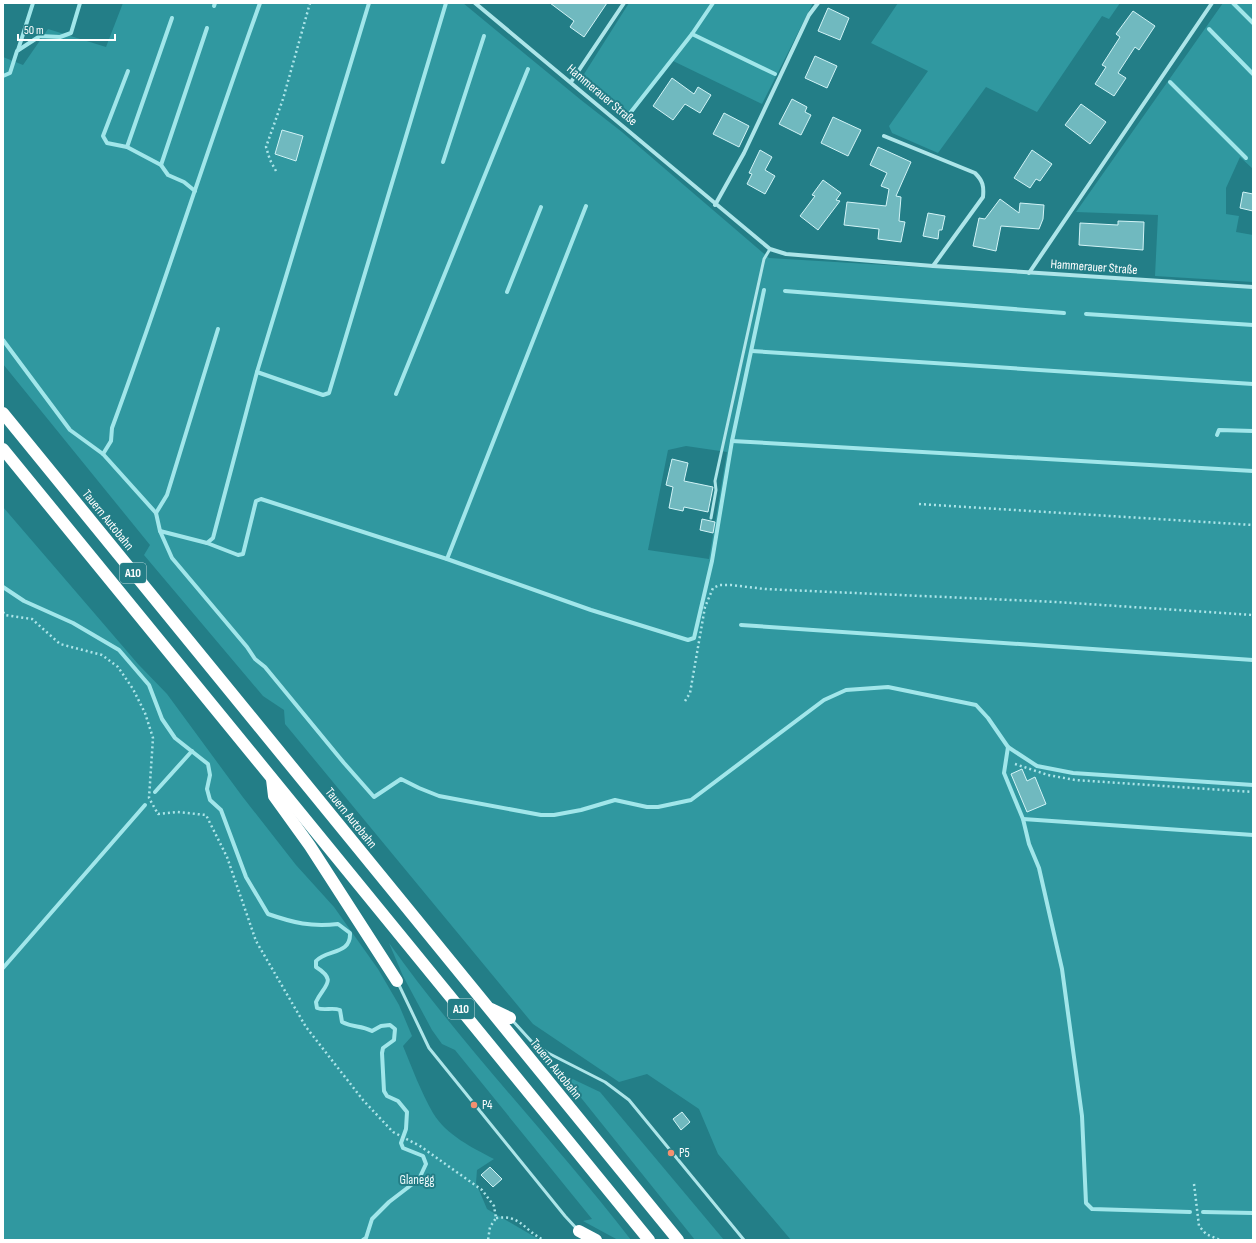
<svg xmlns="http://www.w3.org/2000/svg" width="1256" height="1243" font-family="'Sofia Sans Condensed',sans-serif">
<style>
.green{fill:#3098a0;fill-rule:evenodd}
.lines{fill:none;stroke-linecap:round;stroke-linejoin:round}
.stream{stroke:#a1e6ea;stroke-width:4}
.building{fill:#70b9bf;stroke:#d2f4f7}
.path{stroke:#ade5e9;stroke-width:2.5;stroke-dasharray:2 3;stroke-linecap:butt}
.service{stroke:#ade5e9;stroke-width:3}
.minor{stroke:#ade5e9;stroke-width:4}
.motorway{stroke:#fff;stroke-width:12}
.poi-dot{fill:#f49070;stroke:#237e87;stroke-width:1.5}
.labels{text-anchor:middle;dominant-baseline:central;stroke-width:4;stroke-linejoin:round;paint-order:stroke}
.shield{fill:#237e87;stroke:#bdd8db;stroke-width:1}
.shield-label{font-size:12px;font-weight:bold;fill:#fff}
.street-label{font-size:13px;fill:#fff;stroke:#237e87}
.poi-label{font-size:13px;fill:#fff;stroke:#237e87;text-anchor:start}
.park-label{font-size:13px;fill:#effbfc;stroke:#237e87}
</style>
<rect width="100%" height="100%" fill="#237e87"/>
<g class="green">
<path d="M123,3H463L581,100L622,132L769,258L1253,287V1240H791L718,1154L699,1109L647,1074L619,1082L533,1024L285,724L284,710L263,696L144,555L150,545L3,364V57L23,65L48,29L106,47ZM686,446L727,452L709,559L648,550L668,450Z"/>
<path d="M629,3H813L762,104L671,60L627,121L579,82Z"/>
<path d="M898,3H1120L1109,19L1102,16L1037,112L986,87L938,153L892,133L889,126L928,71L871,43Z"/>
<path d="M1223,3H1253V169L1240,157L1226,188V214L1239,216L1236,232L1253,235V282L1155,276L1158,215L1076,212Z"/>
<path d="M3,507L138,664L167,694L242,796L296,865L334,907L378,969L399,1005L412,1036L403,1046C412,1068 421,1092 433,1113C446,1135 473,1148 494,1159L477,1170L476,1183L487,1209L540,1240H3Z"/>
<path d="M389,943C463,1047 553,1139 631,1240H618L583,1221L592,1219L455,1050L442,1044L432,1030L403,976Z"/>
<path d="M562,1074L600,1092L724,1240H695Z"/>
</g>
<g class="lines">
<g class="stream">
<path d="M1233,3L1253,23"/>
<path d="M214,6L215,3"/>
<path d="M1209,29L1253,74"/>
<path d="M692,34L775,74"/>
<path d="M18,50L33,3"/>
<path d="M128,71L103,136L107,143L127,147L161,165L168,175L184,182L195,191"/>
<path d="M3,76L10,73L17,51L40,36L60,37L71,33L80,3"/>
<path d="M1170,82L1246,158"/>
<path d="M627,117L692,34L713,3"/>
<path d="M127,147L172,18"/>
<path d="M443,162L484,36"/>
<path d="M161,165L207,28"/>
<path d="M785,291L1064,313"/>
<path d="M507,292L541,207"/>
<path d="M1086,314L1253,325"/>
<path d="M3,340L70,430L103,454L156,513L160,531L172,558L247,647L255,659L265,667L344,763L374,797L401,779L419,788L439,796L541,815H554L581,810L615,800L647,807H658L691,800L824,700L846,690L888,687L976,705L988,718L1008,747L1037,766L1073,773L1253,785"/>
<path d="M752,351L1253,384"/>
<path d="M257,372L323,395L329,393L446,3"/>
<path d="M396,394L528,69"/>
<path d="M1217,435L1219,430L1253,431"/>
<path d="M732,441L1253,471"/>
<path d="M103,454L111,441L112,428C164,287 209,144 260,3"/>
<path d="M156,513L167,495L218,329"/>
<path d="M160,531L207,543L238,555L243,554L256,501L261,499L447,559L591,610L688,640L694,638L712,561L732,441L764,290"/>
<path d="M207,543L213,538L257,372L369,3"/>
<path d="M447,559L586,206"/>
<path d="M3,587L24,601L73,623L119,650L149,685L162,719L175,738L208,764L210,775L207,789L210,800L221,810L246,877L268,914C294,923 311,927 338,924L350,933C351,955 327,949 316,961V967C338,981 324,985 316,1002L317,1008C325,1011 332,1007 340,1010L342,1022C354,1028 360,1025 372,1031L381,1026L390,1025L395,1029L394,1040L383,1048L382,1053L384,1091L387,1096L398,1101L407,1112L406,1129L401,1143L403,1148L423,1156L426,1164L419,1179L389,1202L372,1219L366,1238L363,1240"/>
<path d="M741,625L1253,660"/>
<path d="M1008,747L1004,773L1023,819L1029,844L1039,868L1062,969L1082,1116L1086,1203L1092,1209L1190,1212"/>
<path d="M155,792L192,751"/>
<path d="M1023,819L1253,835"/>
<path d="M3,968L145,805"/>
<path d="M1203,1212L1253,1213"/>
</g>
</g>
<g class="building">
<path d="M550,3H607L584,37L570,27L574,21Z"/>
<path d="M828,8L849,18L840,40L818,31Z"/>
<path d="M1133,11L1155,26L1139,50L1135,47L1118,73L1126,78L1114,96L1095,84L1106,67L1102,65L1120,37L1116,34Z"/>
<path d="M815,56L837,66L827,88L805,78Z"/>
<path d="M672,78L694,94L698,87L711,95L700,113L685,104L673,120L653,106Z"/>
<path d="M792,99L807,107L805,112L811,115L801,135L779,124Z"/>
<path d="M1081,104L1106,122L1090,144L1065,125Z"/>
<path d="M724,113L749,126L739,147L713,134Z"/>
<path d="M833,117L861,130L848,156L821,143Z"/>
<path d="M282,130L303,136L296,161L275,154Z"/>
<path d="M878,147L911,162L896,196L901,197L899,221L905,222L901,242L878,239L879,229L844,225L847,202L886,206L889,189L881,186L887,173L870,165Z"/>
<path d="M760,150L772,157L765,170L775,176L765,194L747,184L752,174L749,173Z"/>
<path d="M1032,150L1052,164L1040,181L1036,179L1030,188L1014,178Z"/>
<path d="M823,180L841,193L836,200L840,201L818,230L800,216L815,196L812,195Z"/>
<path d="M1243,192L1253,194V211L1240,208Z"/>
<path d="M1000,199L1019,213L1020,203L1044,205L1043,219L1039,229L1001,226L996,251L973,246L979,218L985,219Z"/>
<path d="M928,213L945,216L942,230H939L938,239L923,236Z"/>
<path d="M1118,221L1144,222L1143,250L1079,245L1080,223L1118,225Z"/>
<path d="M672,459L688,463L684,481L713,487L708,512L684,507L683,511L669,508L673,487L666,485Z"/>
<path d="M702,519L715,522L713,533L700,530Z"/>
<path d="M1022,769L1027,781L1035,777L1046,804L1027,812L1011,774Z"/>
<path d="M682,1112L690,1122L681,1130L673,1119Z"/>
<path d="M490,1167L502,1179L493,1187L481,1175Z"/>
</g>
<g class="lines">
<g class="path">
<path d="M276,171L270,160L266,147L283,99L310,3"/>
<path d="M919,504L1253,525"/>
<path d="M3,612L5,615L32,619L60,644L102,655L118,667L133,689L145,713L153,738L149,798L158,814L177,812L206,815L227,857L256,941L306,1027L363,1100L393,1132L420,1146L482,1190L494,1206L496,1218L490,1227L488,1240"/>
<path d="M685,701L690,693L705,607L713,588L720,585H731L765,589L1057,602L1253,615"/>
<path d="M1015,764L1048,775L1075,780L1253,792"/>
<path d="M1194,1184L1199,1226L1206,1234L1220,1240"/>
<path d="M496,1218C521,1214 524,1231 544,1240"/>
</g>
<g class="service">
<path d="M711,518L716,490L715,481L764,259L770,249"/>
<path d="M398,983L429,1048L565,1216L577,1229"/>
<path d="M512,1020L532,1042L548,1053L605,1082L629,1100L744,1240"/>
</g>
<g class="minor">
<path d="M475,3L770,249L786,254L933,266L1253,287"/>
<path d="M571,82L624,3"/>
<path d="M884,136L975,173C983,181 984,186 983,197L933,266"/>
<path d="M715,205L744,153L809,15L818,3"/>
<path d="M1029,273L1212,3"/>
</g>
<g class="motorway">
<path d="M3,413L678,1240"/>
<path d="M3,449L649,1240"/>
<path d="M272,779L274,796L310,846L397,981"/>
<path d="M491,1009L510,1018"/>
<path d="M579,1231L596,1240"/>
</g>
</g>
<g class="poi-dot">
<circle cx="474" cy="1105" r="4"/>
<circle cx="671" cy="1153" r="4"/>
</g>
<g class="labels">
<g class="shield">
<rect x="120" y="563" width="26" height="20" rx="3"/>
<rect x="448" y="999" width="26" height="20" rx="3"/>
</g>
<g class="shield-label">
<text x="133" y="573">A10</text>
<text x="461" y="1009">A10</text>
</g>
<g class="street-label">
<text transform="translate(602 95) rotate(40)">Hammerauer Straße</text>
<text transform="translate(1094 267) rotate(4)">Hammerauer Straße</text>
<text transform="translate(108 520) rotate(51)">Tauern Autobahn</text>
<text transform="translate(351 818) rotate(51)">Tauern Autobahn</text>
<text transform="translate(556 1069) rotate(51)">Tauern Autobahn</text>
</g>
<g class="poi-label">
<text x="482" y="1105">P4</text>
<text x="679" y="1153">P5</text>
</g>
<g class="park-label">
<text x="417" y="1180">Glanegg</text>
</g>
</g>
<rect width="1256" height="1243" fill="none" stroke="#ffffff" stroke-width="8"/>
<path d="M18 34v6h97v-6" fill="none" stroke="#ffffff" stroke-width="2"/>
<text x="24" y="34" font-size="12" fill="#ffffff" stroke="#237e87" stroke-width="3" paint-order="stroke">50 m</text>
</svg>
